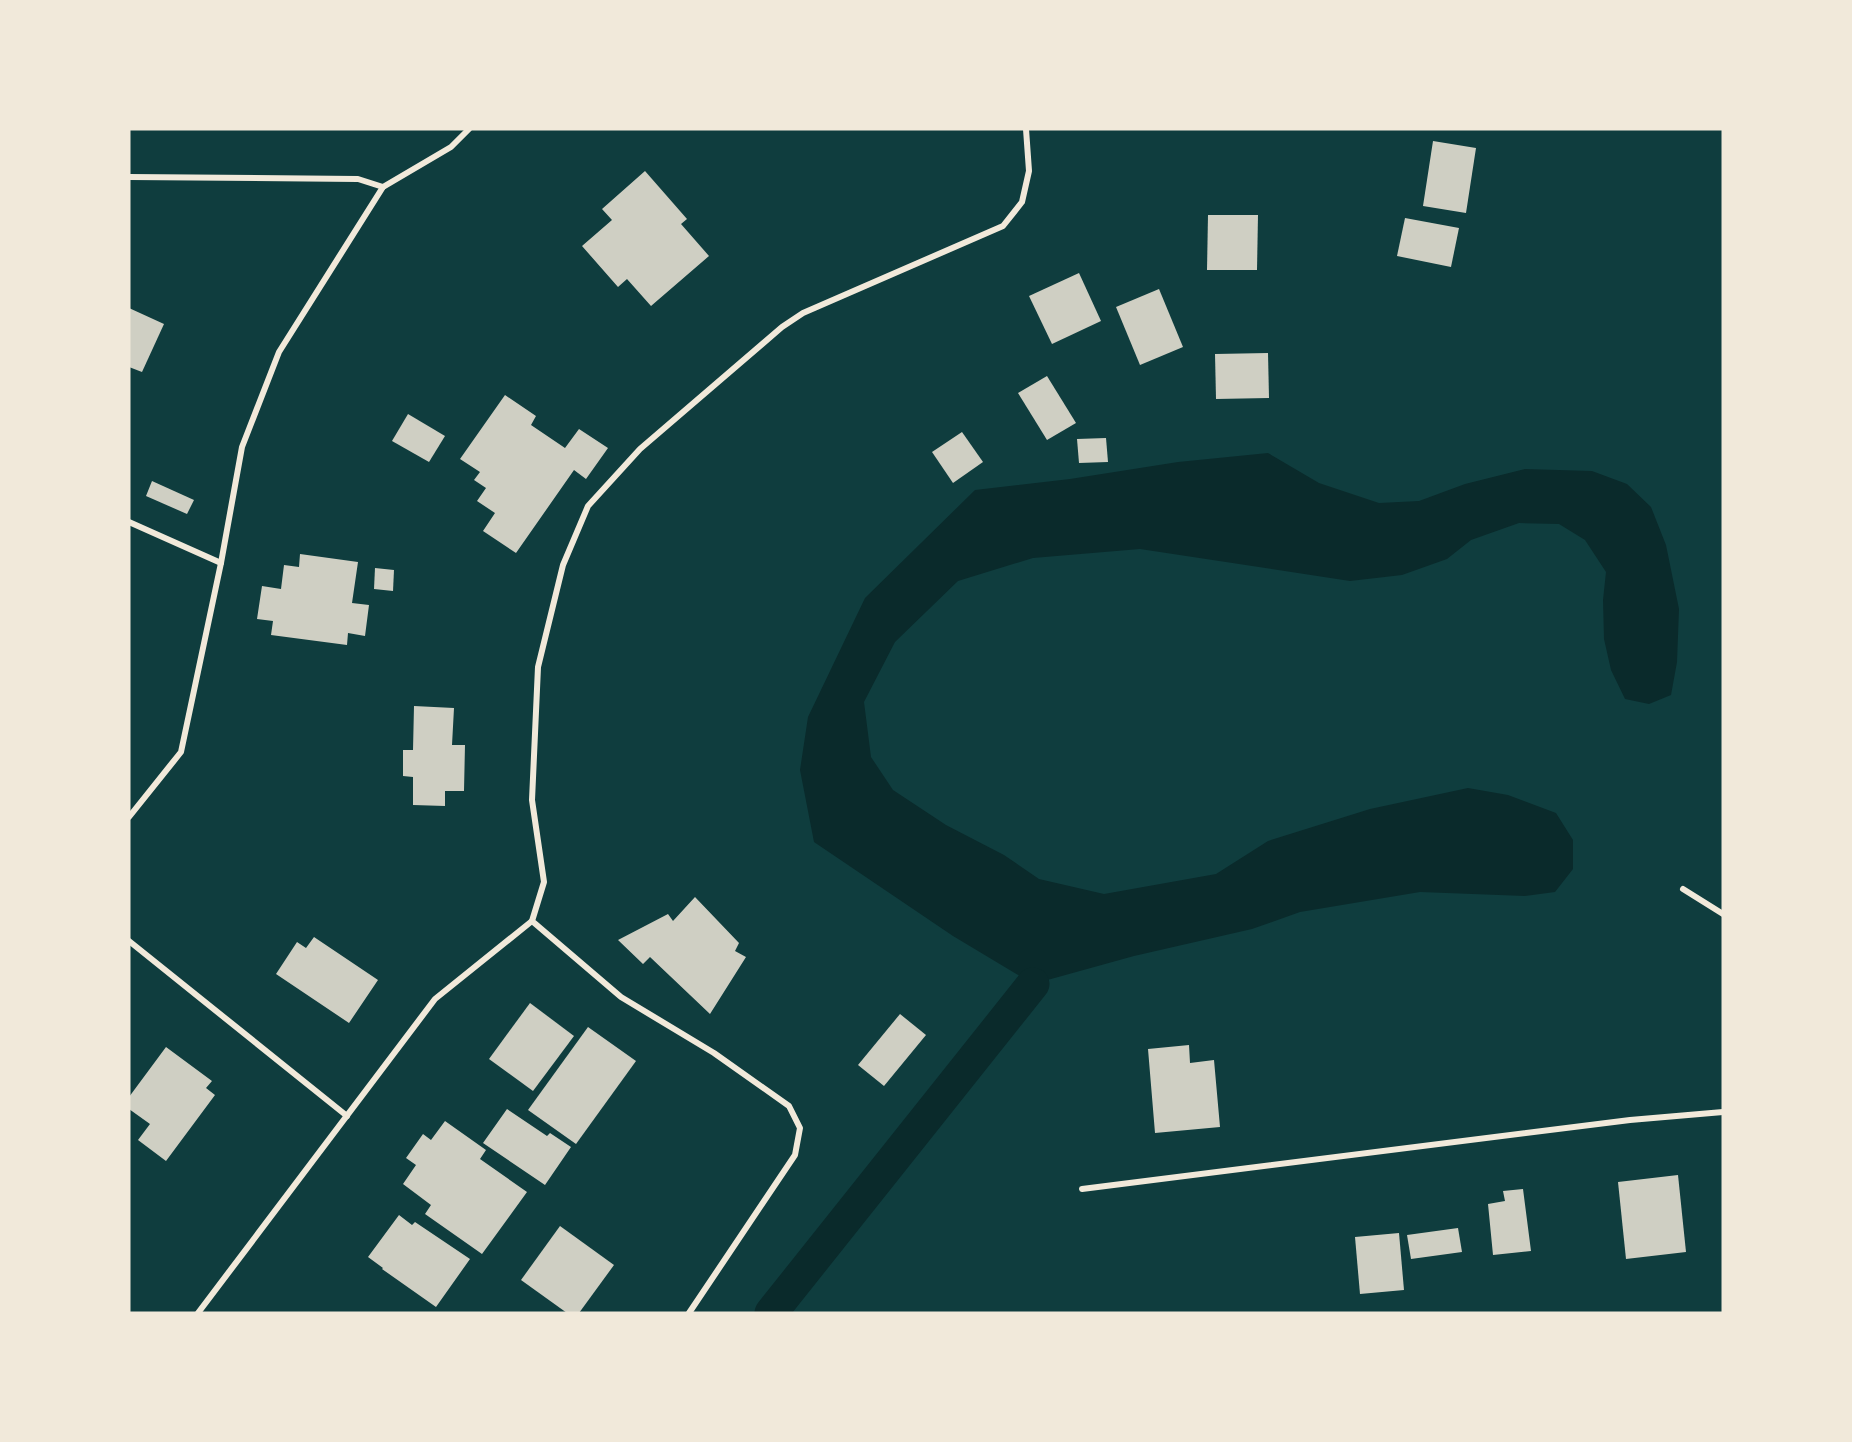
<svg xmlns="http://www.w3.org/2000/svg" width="1852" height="1442" font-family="Ubuntu,sans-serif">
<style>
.water{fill:#0a2a2b}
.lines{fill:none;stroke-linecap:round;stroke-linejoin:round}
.canal{stroke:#0a2a2b;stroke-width:33}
.building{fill:#cfcfc3}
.minor{stroke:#f1e9da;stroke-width:6}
</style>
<rect width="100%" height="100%" fill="#0f3d3e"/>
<path class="water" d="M1268,453L1319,483L1379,503L1419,501L1465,484L1525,469L1592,471L1627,484L1651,507L1666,545L1679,609L1677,662L1671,695L1649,704L1625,699L1611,670L1604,639L1603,600L1606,572L1585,540L1559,524L1519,523L1471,540L1447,559L1402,575L1350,581L1140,549L1033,558L958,581L895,642L864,702L871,757L893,790L946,825L1004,855L1039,879L1104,894L1216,874L1268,841L1370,809L1468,788L1508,795L1556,813L1573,840V869L1555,892L1525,896L1420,892L1300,912L1252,929L1134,956L1033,984L953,936L814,842L800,770L808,717L865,598L975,490L1070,479L1178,462Z"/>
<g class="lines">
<path class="canal" d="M771,1313L1033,984"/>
</g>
<g class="building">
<path d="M1433,141L1476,148L1466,213L1423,206Z"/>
<path d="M645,171L687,219L681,224L709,256L651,306L627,279L618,287L582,246L612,220L602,209Z"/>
<path d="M1208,215H1258L1257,270H1207Z"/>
<path d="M1405,218L1459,228L1451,267L1397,256Z"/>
<path d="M1079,273L1101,321L1052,344L1029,296Z"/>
<path d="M1159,289L1183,347L1140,365L1116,307Z"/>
<path d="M129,308L164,324L142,372L129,367Z"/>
<path d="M1268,353L1269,398L1216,399L1215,354Z"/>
<path d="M1047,376L1076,423L1047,440L1018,393Z"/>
<path d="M505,395L536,416L531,425L565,448L579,429L608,448L586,479L574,470L516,553L483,531L495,513L477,501L486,488L474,480L480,472L460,459Z"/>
<path d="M408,414L445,436L429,462L392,441Z"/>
<path d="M962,432L983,462L953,483L932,452Z"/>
<path d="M1106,438L1108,462L1079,463L1077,439Z"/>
<path d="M152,481L194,500L187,514L146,496Z"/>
<path d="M300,554L358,562L352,603L369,605L365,636L348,633L347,645L271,635L273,621L257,619L262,586L281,589L284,565L299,567Z"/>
<path d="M375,568L394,570L393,591L374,589Z"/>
<path d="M414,706L454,708L452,745H465L464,791H445V806L413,805V777L403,776V750H413Z"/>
<path d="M695,897L739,943L735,951L746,957L710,1014L650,957L643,964L618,940L668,914L673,921Z"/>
<path d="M314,937L378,980L349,1023L276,974L297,942L306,948Z"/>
<path d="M530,1003L574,1036L533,1091L489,1059Z"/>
<path d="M900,1014L926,1035L884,1086L858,1065Z"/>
<path d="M588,1027L636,1061L576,1144L528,1110Z"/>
<path d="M1189,1045L1190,1063L1214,1060L1220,1127L1155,1133L1148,1049Z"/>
<path d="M166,1047L212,1081L206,1088L215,1095L166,1161L138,1140L150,1124L129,1109V1097Z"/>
<path d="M507,1109L547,1136L550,1133L571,1147L545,1185L483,1143Z"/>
<path d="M445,1121L486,1150L480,1159L527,1192L482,1254L425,1214L431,1205L403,1184L416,1165L406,1158L423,1134L431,1140Z"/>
<path d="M1678,1175L1686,1252L1626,1259L1618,1182Z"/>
<path d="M1523,1189L1531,1251L1493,1255L1488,1204L1505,1201L1503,1191Z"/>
<path d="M399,1215L412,1225L415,1222L470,1259L436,1307L382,1269L383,1268L368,1257Z"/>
<path d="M560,1226L614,1265L579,1313H567L521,1280Z"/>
<path d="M1458,1228L1462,1252L1411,1259L1407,1235Z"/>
<path d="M1399,1233L1404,1290L1360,1294L1355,1237Z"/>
</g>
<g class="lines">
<g class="minor">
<path d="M129,177L358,179L383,187"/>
<path d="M129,522L221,563"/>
<path d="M129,817L181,752L221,563L242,447L279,352L383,187L451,147L469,129"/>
<path d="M1683,889L1723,914"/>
<path d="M129,941L347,1116"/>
<path d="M1082,1189L1630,1120L1723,1112"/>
<path d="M198,1313L435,999L532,921"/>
<path d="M689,1313L795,1155L800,1128L789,1106L714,1053L621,997L532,921L544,882L532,800L538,667L563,565L588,506L640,449L782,327L803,313L1003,226L1022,202L1029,171L1026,129"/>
</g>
</g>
<rect width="1852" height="1442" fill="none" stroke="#f1e9da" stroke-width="261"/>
</svg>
